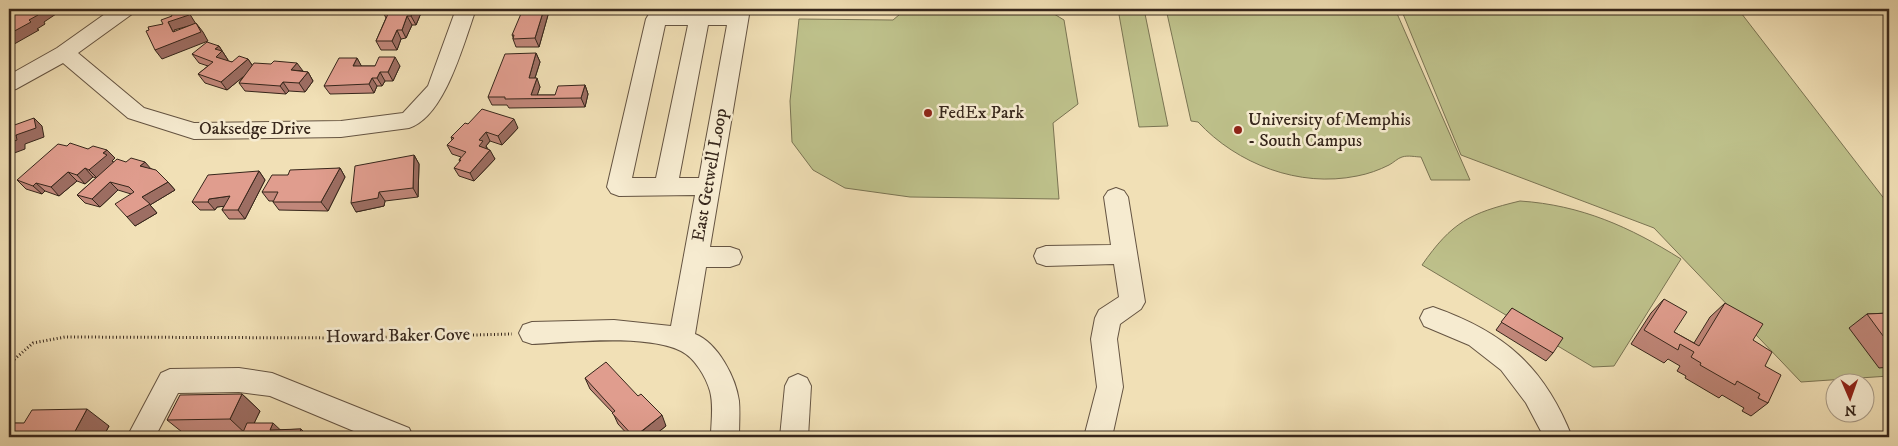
<svg xmlns="http://www.w3.org/2000/svg" width="1898" height="446" font-family="'IM FELL DW Pica',serif">
<style>
.green{fill:#bec18b;stroke:#7a7453}
.lines{fill:none;stroke-linecap:round;stroke-linejoin:round}
.minor-casing{stroke:#655442;stroke-width:2}
.path{stroke:#36261b;stroke-width:3;stroke-dasharray:1 2.5;stroke-linecap:butt}
.minor{fill:#f6ebd0;fill-rule:evenodd}
.wall{fill:#c1877a;stroke:#36261b}
.shaded-wall{fill:#9d6e63;stroke:#36261b}
.building{fill:#e09d8e;stroke:#36261b}
.poi-dot{fill:#8f2418;stroke:#f6ebd0;stroke-width:2}
.labels{text-anchor:middle;dominant-baseline:central;stroke-width:5;stroke-linejoin:round;paint-order:stroke}
.poi-label{font-size:18px;fill:#36261b;stroke:#f6ebd0;text-anchor:start}
.street-label{font-size:18px;fill:#36261b;stroke:#f6ebd0}
</style>
<rect width="100%" height="100%" fill="#f1e0b6"/>
<filter id="stains"><feTurbulence type="fractalNoise" baseFrequency=".004" numOctaves="4"/><feColorMatrix values="0 0 0 0 .2 0 0 0 0 .09 0 0 0 0 .02 0 0 0 .5 -.17"/></filter>
<radialGradient id="worn" r=".72"><stop offset=".6" stop-color="#630" stop-opacity="0"/><stop offset="1" stop-color="#630" stop-opacity=".3"/></radialGradient>
<g class="green">
<path d="M906,9H1046L1064,20L1078,104L1053,123L1059,199L910,197L845,188L813,170L792,142L790,101L799,19L893,20Z"/>
<path d="M1118,9H1144L1168,126L1139,127Z"/>
<path d="M1166,9H1395L1470,180H1431L1421,157C1416,157 1408,155 1402,157C1398,158 1393,163 1389,165C1379,170 1368,174 1357,176C1299,188 1237,164 1198,122L1191,121Z"/>
<path d="M1401,9H1738L1889,205V376L1801,382L1654,228L1461,155Z"/>
<path d="M1520,201C1581,205 1630,227 1681,259L1614,366L1593,367L1422,265C1452,222 1470,213 1520,201Z"/>
</g>
<g class="lines">
<g class="minor-casing">
<g id="minor">
<path d="M112,9H135L132,14L78,53L144,108L194,123L341,121L403,113L428,86L456,9H476C464,42 445,117 409,128L341,137L194,139L128,118L63,63L16,89L9,91V75L57,48Z"/>
<path d="M730,9H750L710,247H730L739,250L742,257L739,264L730,267H706L695,334C718,343 736,378 739,401C740,413 739,425 739,437H711C711,422 714,406 710,391C706,377 695,358 681,351C647,334 571,342 532,344L523,341L519,333L523,325L532,322L614,320L671,326L695,195L619,196L611,193L607,187L646,19L649,14L730,12ZM665,25H688L656,178H632ZM708,25H727L699,178H679Z"/>
<path d="M1116,188L1124,191L1128,197L1145,302L1141,309L1120,324L1117,339L1123,387L1112,437H1084L1097,387L1091,339L1095,318L1099,310L1119,297L1114,264L1046,266L1037,263L1034,256L1037,249L1046,246L1111,245L1104,197L1108,191Z"/>
<path d="M1433,307C1504,332 1544,366 1572,437H1544L1526,403L1501,370L1469,345L1424,326L1420,318L1424,310Z"/>
<path d="M239,368L272,373L409,428L413,437H368L270,396L239,392L178,393L155,437H127L161,373L170,369Z"/>
<path d="M798,374L807,378L811,386L808,437H780L785,386L789,378Z"/>
</g>
</g>
<path class="path" d="M9,364L33,343L65,337L358,338L512,334"/>
<use href="#minor" class="minor"/>
</g>
<g class="wall">
<path d="M564,9H587L586,10L565,11Z"/>
<path d="M421,13L416,25H412L406,38L401,39L397,50H381L376,41L386,18L384,14Z"/>
<path d="M548,15L539,47H516L513,39V37L512,35Z"/>
<path d="M219,46L228,60V61L232,62L248,59L252,65L308,72L313,81L305,92L289,91L286,94L245,91L239,83L243,77L227,90L205,83L198,74L208,66L199,63L192,54Z"/>
<path d="M536,53L540,62L535,78L540,87L537,95H555L585,85L588,94L585,107L509,108L507,105H492L488,97Z"/>
<path d="M357,58L361,66H400L393,81H385L382,86H377L374,93L330,94L324,86Z"/>
<path d="M468,124L518,128L502,145L490,141L486,146L495,159L474,181L459,176L454,168L460,162L459,160L461,157L452,154L447,145L452,140L451,137Z"/>
<path d="M414,155L419,164L418,197L385,201L384,206L356,212Z"/>
<path d="M115,158L112,161L113,162L152,169L168,182L175,190L150,205L157,213L135,226L131,194L118,190L100,207L85,203L77,195L96,178L93,177L85,184L77,181L59,196L45,191L42,194L26,189L17,180Z"/>
<path d="M340,168L345,177L328,211L279,210L273,202V201H269L262,192L288,175Z"/>
<path d="M259,171L265,180L245,219H229L222,210L224,206L217,207L215,210H200L192,202Z"/>
<path d="M1664,299L1674,332L1694,343L1710,317L1725,303L1753,340L1765,366L1768,403L1751,416L1742,411L1744,408L1722,395L1719,398L1685,378L1686,376L1677,371L1680,366L1668,359L1664,363L1631,344L1651,313Z"/>
<path d="M1512,308L1553,353L1546,361L1496,330Z"/>
<path d="M1889,313V367L1879,368L1849,328L1867,314Z"/>
<path d="M585,378L666,426L652,437H630L618,424L613,413L590,389Z"/>
<path d="M242,394L260,411L254,423L281,430L301,429L309,437H241L242,436H187L167,420Z"/>
<path d="M9,423L109,426L103,437H9Z"/>
</g>
<g class="shaded-wall">
<path d="M15,9H27L21,18L14,10Z"/>
<path d="M43,9H56L59,12L44,22L45,24L37,29L39,30L9,47V34L29,20L35,14Z"/>
<path d="M186,9L191,16L196,24L174,30L179,41L196,23L203,32L208,41L162,59L155,50L173,32L168,22Z"/>
<path d="M414,9H419L421,13L416,25L411,16Z"/>
<path d="M544,9H546L548,15L539,47L535,38Z"/>
<path d="M407,16L412,25L406,38L402,30Z"/>
<path d="M397,30L401,39L397,50L392,41Z"/>
<path d="M219,46L228,60L222,65L216,57L215,49Z"/>
<path d="M536,53L540,62L532,87L529,78Z"/>
<path d="M395,57L400,66L393,81L388,72Z"/>
<path d="M357,58L362,67L353,66Z"/>
<path d="M248,59L254,68L227,90L221,82Z"/>
<path d="M297,63L303,71L291,70Z"/>
<path d="M308,72L313,81L305,92L299,83Z"/>
<path d="M380,72L385,81L382,86L377,78Z"/>
<path d="M372,78L377,86L374,93L369,84Z"/>
<path d="M537,78L540,87L536,99L531,95Z"/>
<path d="M283,82L289,91L286,94L280,86Z"/>
<path d="M585,85L588,94L585,107L581,98Z"/>
<path d="M34,118L42,126L44,137L25,144V149L9,155V143Z"/>
<path d="M514,119L518,128L502,145L498,136Z"/>
<path d="M486,132L490,141L486,146L487,150L479,146V140Z"/>
<path d="M107,150L115,158L112,161L115,163L97,178L89,170L103,153Z"/>
<path d="M490,150L495,159L474,181L470,173Z"/>
<path d="M414,155L419,164L418,197L413,188Z"/>
<path d="M145,162L152,170L140,166Z"/>
<path d="M85,168L93,177L85,184L77,175Z"/>
<path d="M340,168L345,177L328,211L321,202Z"/>
<path d="M259,171L265,180L245,219L238,210Z"/>
<path d="M68,172L77,181L59,196L51,187Z"/>
<path d="M110,182L118,190L100,207L92,199Z"/>
<path d="M168,182L175,190L150,205L157,213L135,226L127,217L142,197Z"/>
<path d="M36,183L45,191L42,194L33,186Z"/>
<path d="M379,192L385,201L384,206L356,212L351,203Z"/>
<path d="M230,196L237,205L217,207L215,210L208,202L209,199Z"/>
<path d="M242,394L260,411L248,436L230,419Z"/>
<path d="M87,409L109,426L103,437H76L73,435Z"/>
<path d="M662,415L666,426L652,437H635Z"/>
<path d="M273,423L288,437L270,430Z"/>
<path d="M301,429L309,437H298Z"/>
</g>
<g class="building">
<path d="M9,9H15L14,10L20,12L26,9H43L35,14L38,15L29,20L31,22L9,34Z"/>
<path d="M180,9H186L189,15L168,22L173,32L196,23L201,32L155,50L146,31L149,30L148,27L163,24L161,20L172,16L170,12Z"/>
<path d="M386,9H414L411,16H407L402,30H397L392,41H376L388,14H384Z"/>
<path d="M523,9H544L535,38L513,39L514,35H512Z"/>
<path d="M207,42L219,46L215,49L222,51L216,57L232,62L239,56L248,59L221,82L198,74L213,62L192,54Z"/>
<path d="M536,53L529,78H537L531,95H555L558,86L585,85L581,98L505,99V97H488L505,54Z"/>
<path d="M379,57H395L388,72H380L377,78H372L369,84L324,86L339,58H357L353,66H375Z"/>
<path d="M274,61L297,63L291,70L308,72L299,83L283,82L280,86L239,83L254,63L271,64Z"/>
<path d="M482,109L514,119L498,136L486,132L479,140L483,141L479,146L490,150L470,173L454,168L461,160H459L466,152L447,145L454,138L451,137L465,123L468,124Z"/>
<path d="M34,118L36,128L16,135L17,140L9,143V127Z"/>
<path d="M70,143L88,149L93,146L107,150L103,153L107,155L89,170L85,168L77,175L68,172L51,187L36,183L33,186L17,180L58,144L67,146Z"/>
<path d="M414,155L413,188L379,192L378,198L351,203L355,166Z"/>
<path d="M131,158L145,162L140,166L156,170L168,182L142,197L150,204L127,217L115,204L134,192L129,187L110,182L92,199L77,195L117,159L126,162Z"/>
<path d="M340,168L321,202H273L278,192H262L272,175H288L290,170Z"/>
<path d="M259,171L238,210H222L230,196L209,199L208,202H192L208,175Z"/>
<path d="M1664,299L1687,312L1674,332L1699,346L1725,303L1763,324L1753,340L1772,352L1765,366L1781,375L1768,403L1758,398L1760,394L1737,381L1735,385L1700,365L1701,363L1691,357L1694,352L1680,344L1678,350L1644,330Z"/>
<path d="M1512,308L1563,338L1553,353L1501,322Z"/>
<path d="M1889,313V344L1867,314Z"/>
<path d="M606,362L638,396L641,394L662,415L634,437L612,413L615,411L585,378Z"/>
<path d="M242,394L230,419L167,420L180,395Z"/>
<path d="M87,409L73,435H17L16,437H9V423H24L32,410Z"/>
<path d="M247,423H273L270,430L301,429L298,437H241Z"/>
</g>
<g class="poi-dot">
<circle cx="928" cy="113" r="5"/>
<circle cx="1238" cy="130" r="5"/>
</g>
<g class="labels">
<g class="poi-label">
<text x="938" y="113">FedEx Park</text>
<text x="1248" y="120">University of Memphis<tspan x="1248" dy="21">- South Campus</tspan></text>
</g>
<g class="street-label">
<text x="255" y="129">Oaksedge Drive</text>
<text transform="translate(710 175) rotate(-80)">East Getwell Loop</text>
<text transform="translate(398 336) rotate(-1)">Howard Baker Cove</text>
</g>
</g>
<rect width="1898" height="446" fill="none" stroke="#f1e0b6" stroke-width="30"/>
<rect x="10" y="10" width="1878" height="426" fill="none" stroke="#36261b" stroke-width="2.5"/>
<rect x="15" y="15" width="1868" height="416" fill="none" stroke="#36261b"/>
<g transform="translate(1850 398) rotate(178)"><circle r="24" fill="#f6ebd0" stroke="#a99c88"/>
<path d="M0-4L9 19L0 12L-9 19Z" fill="#8f2418"/>
<text y="-8" font-size="14" font-weight="bold" text-anchor="middle" fill="#36261b">N</text>
</g>
<rect width="100%" height="100%" filter="url(#stains)"/>
<rect width="100%" height="100%" fill="url(#worn)"/>
</svg>
